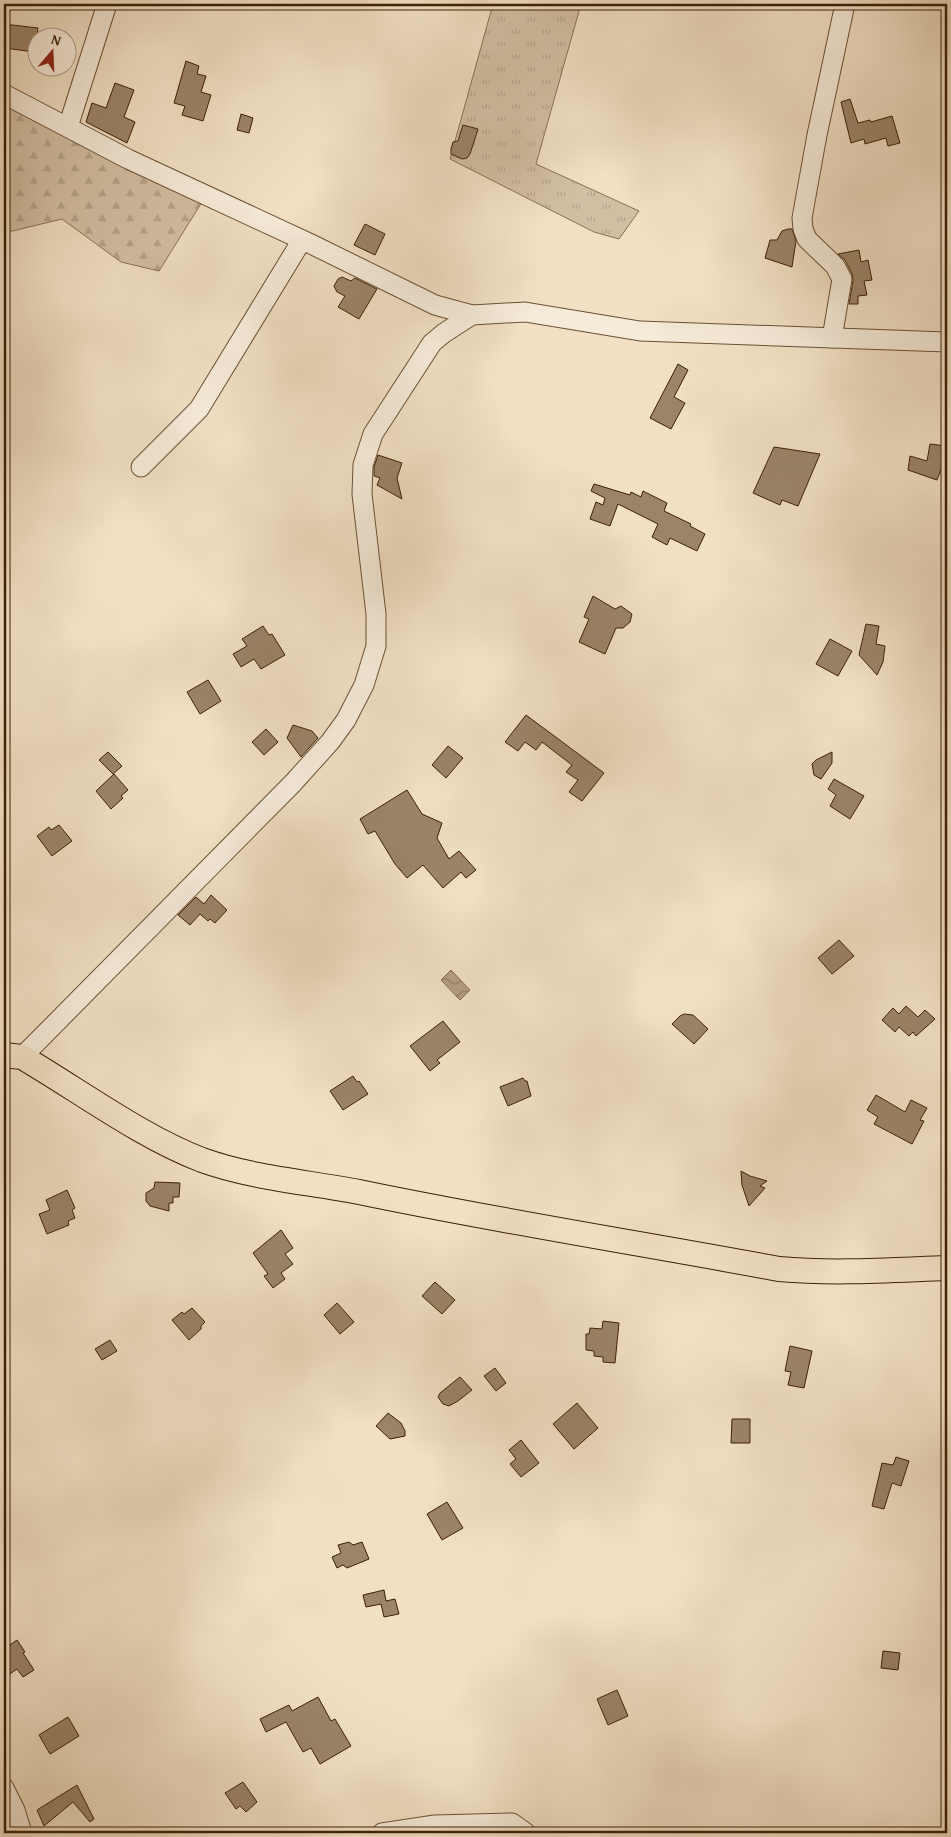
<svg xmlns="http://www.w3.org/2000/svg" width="951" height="1837" font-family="'Gentium Book Plus',serif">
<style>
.grass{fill:url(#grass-tufts);stroke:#887054}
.forest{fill:url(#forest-firs);stroke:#887054}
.water{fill:url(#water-waves);stroke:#846c50}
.building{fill:#9b8468;stroke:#3d2004}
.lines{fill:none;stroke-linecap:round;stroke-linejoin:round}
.minor-casing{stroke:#6a5034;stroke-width:21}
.major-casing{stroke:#3d2004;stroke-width:26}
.minor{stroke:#f6ebd9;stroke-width:19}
.major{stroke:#f1e0c4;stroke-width:24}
</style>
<defs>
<pattern id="grass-tufts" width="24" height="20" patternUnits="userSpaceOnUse" patternTransform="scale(1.25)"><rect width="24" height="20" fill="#d2bfa3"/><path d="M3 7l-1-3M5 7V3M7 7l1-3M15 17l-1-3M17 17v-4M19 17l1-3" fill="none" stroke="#b5a48b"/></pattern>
<pattern id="forest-firs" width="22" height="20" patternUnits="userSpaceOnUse" patternTransform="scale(1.25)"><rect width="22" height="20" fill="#d2bfa3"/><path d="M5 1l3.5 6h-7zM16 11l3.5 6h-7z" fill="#b5a48b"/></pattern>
<pattern id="water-waves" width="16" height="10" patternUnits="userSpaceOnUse" patternTransform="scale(1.25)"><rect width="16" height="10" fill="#b49f83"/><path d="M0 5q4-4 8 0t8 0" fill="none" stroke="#948169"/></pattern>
</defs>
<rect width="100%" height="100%" fill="#f1e0c4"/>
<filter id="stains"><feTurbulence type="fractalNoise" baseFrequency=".004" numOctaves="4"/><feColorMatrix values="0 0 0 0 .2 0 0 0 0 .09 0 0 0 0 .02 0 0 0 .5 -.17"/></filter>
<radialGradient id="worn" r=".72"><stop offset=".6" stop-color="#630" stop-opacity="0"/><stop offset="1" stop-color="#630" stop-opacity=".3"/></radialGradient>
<path class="grass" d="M493,4H581L536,164L639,211L619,239L594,232L450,159Z"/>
<path class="forest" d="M4,102L202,202L159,271L121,262L62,219L4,233Z"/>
<path class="water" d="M451,970L470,990L460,1000L441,980Z"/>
<g class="building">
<path d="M4,24L38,28L35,52L4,48Z"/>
<path d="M186,61L199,66L197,74L206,76L201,92L211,95L203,121L182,115L185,106L174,103Z"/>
<path d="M115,83L134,90L124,117L135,122L127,143L86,122L92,103L106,108Z"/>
<path d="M850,99L858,123L870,120L871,122L892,116L900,143L888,146L886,138L865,144L864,139L851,143L841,102Z"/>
<path d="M241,114L253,118L249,133L237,130Z"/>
<path d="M463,125L478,129L470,154L467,158L462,159L451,154V149L453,142L458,141Z"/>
<path d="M365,224L385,234L375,255L354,245Z"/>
<path d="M788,229H792L796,241L792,267L765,258L770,240H777L782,231Z"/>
<path d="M859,250L861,262L868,260L872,280L864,281L867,295L858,296V304H849L853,281L852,274L845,260L838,254Z"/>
<path d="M342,277L351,281L355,278L377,289L359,319L338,307L345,296L337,292L334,286L338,279Z"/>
<path d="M678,364L688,370L674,397L685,403L671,429L650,418Z"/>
<path d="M930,444L946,446L942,467L937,480L908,470L910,456L927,461Z"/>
<path d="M774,447L820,454L798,506L782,500L780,505L753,493Z"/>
<path d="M378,455L402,463L397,478L402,499L377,485L380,478L374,476V467Z"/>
<path d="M594,484L630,495L631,492L641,497L643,491L667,503L664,511L691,524L690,526L705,534L697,551L670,538L667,545L652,537L658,524L618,504L610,526L590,519L596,502L603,505L605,498L591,491Z"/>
<path d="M593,596L615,609L621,606L632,614L630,622L623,628H616L605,654L579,642L589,619L584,617Z"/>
<path d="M866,624L879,626L876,644L885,646L883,662L877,675L859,655Z"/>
<path d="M263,626L269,635L272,634L285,655L261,669L254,659L241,667L233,654L247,646L242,639Z"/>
<path d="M830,639L852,651L838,676L816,664Z"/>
<path d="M208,680L221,701L200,714L187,692Z"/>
<path d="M526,715L604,773L582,801L569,792L578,780L566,772L572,765L542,742L536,750L525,742L518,751L505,742Z"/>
<path d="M293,725L312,731L318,738L301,757L287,738Z"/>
<path d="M266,729L278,742L264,755L252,742Z"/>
<path d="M448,746L463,758L446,778L432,765Z"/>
<path d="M108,752L122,766L113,774L99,760Z"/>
<path d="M832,752V763L821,779L814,775L812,764L816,760Z"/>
<path d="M114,774L128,790L121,796L123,798L111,809L96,791Z"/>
<path d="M834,779L864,796L850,819L830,806L836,795L828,789Z"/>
<path d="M407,790L422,814L442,823L437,838L449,859L459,851L476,870L466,878L461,872L443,888L423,865L407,878L395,864L375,831L368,834L360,819Z"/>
<path d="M59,825L72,841L52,856L37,836L49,827L51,830Z"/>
<path d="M211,895L227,910L215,923L210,919L208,921L200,914L190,925L178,915L196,897L204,904Z"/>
<path d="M839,940L854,956L832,974L818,958Z"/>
<path d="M906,1006L918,1017L925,1010L935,1019L916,1036L913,1032L909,1036L899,1027L895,1032L882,1020L893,1008L899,1014Z"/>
<path d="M684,1014L693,1015L708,1029L694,1044L672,1024L680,1016Z"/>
<path d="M443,1021L460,1042L437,1060L440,1063L430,1071L410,1046Z"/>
<path d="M353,1076L357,1082L359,1081L368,1094L343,1110L330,1091Z"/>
<path d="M523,1078L525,1081H527L531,1096L508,1106L500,1087Z"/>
<path d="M876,1095L905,1112L911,1100L927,1108L920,1120L924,1121L912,1144L874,1124L878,1117L867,1110Z"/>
<path d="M741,1171L750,1176L767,1181L760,1186L765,1188L749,1206L742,1185Z"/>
<path d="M155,1182L180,1183L179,1197H173V1203H169V1211L150,1206L146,1201V1193L154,1188Z"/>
<path d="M67,1190L75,1208L72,1210L75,1218L68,1221L69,1225L47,1234L39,1214L50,1210L46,1200Z"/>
<path d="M281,1230L293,1248L285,1254L293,1264L281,1273L285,1279L273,1288L264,1276L268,1274L253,1253Z"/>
<path d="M435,1282L455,1300L442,1314L422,1296Z"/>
<path d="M337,1303L354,1322L340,1334L324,1315Z"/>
<path d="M192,1308L205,1322L201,1326V1329L189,1340L172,1320L182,1312L184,1314Z"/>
<path d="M603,1321L619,1323L615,1363L603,1362V1357L594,1356V1351L586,1350V1334H589L590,1328L602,1329Z"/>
<path d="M110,1340L117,1351L102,1360L95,1349Z"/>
<path d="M790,1346L812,1351L804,1388L788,1385L791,1372L785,1371Z"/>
<path d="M495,1368L506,1383L496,1391L484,1376Z"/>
<path d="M460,1377L472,1390L458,1401L449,1406L443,1404L438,1397L440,1393Z"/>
<path d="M577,1403L598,1428L574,1449L553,1424Z"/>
<path d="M388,1413L401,1423L405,1431V1436L390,1439L376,1426Z"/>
<path d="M732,1419H750V1443H731Z"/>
<path d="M521,1440L539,1463L521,1477L510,1464L516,1459L509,1450Z"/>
<path d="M896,1457L909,1461L901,1486L892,1483L884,1509L872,1506L882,1463L893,1465Z"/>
<path d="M447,1502L463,1528L442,1540L427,1514Z"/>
<path d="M349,1542L353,1545L362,1542L369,1559L347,1568L343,1565L337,1568L332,1557L341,1553L338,1545Z"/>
<path d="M384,1590L386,1601L395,1599L399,1614L384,1617L381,1604L366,1607L363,1595Z"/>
<path d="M17,1640L25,1652L23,1653L34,1670L23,1677L17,1669L4,1678V1649Z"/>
<path d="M883,1651L900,1653L898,1670L881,1668Z"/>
<path d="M617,1690L628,1716L608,1725L597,1699Z"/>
<path d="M318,1697L331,1721L335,1719L351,1746L320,1764L311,1748L303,1752L286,1722L266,1732L260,1719L289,1705L292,1711Z"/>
<path d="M68,1717L79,1736L50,1754L39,1735Z"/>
<path d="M243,1782L257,1802L246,1812L240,1806L236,1809L225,1793Z"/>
<path d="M77,1785L94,1819L90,1822L73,1802L44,1826L37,1810Z"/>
</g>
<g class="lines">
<g class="minor-casing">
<g id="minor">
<path d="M4,94L128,159L309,243L435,305L472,315L525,312L640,331L947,342"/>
<path d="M68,127L107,4"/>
<path d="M832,338L842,279L835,266L807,239L803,229L802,218L817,135L845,4"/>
<path d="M141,467L199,409L302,240"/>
<path d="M22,1057L293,783L330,742L346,720L364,685L376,646V614L362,494L363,465L373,434L432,343L444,333L472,315"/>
<path d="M4,1788L15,1810L22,1833"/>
<path d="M382,1833L435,1825L512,1823L526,1833"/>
</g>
</g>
<g class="major-casing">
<path id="major" d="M4,1055L22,1057C80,1091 140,1136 202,1160C252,1178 307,1182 359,1192C498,1221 639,1243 779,1269C835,1274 891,1270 947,1268"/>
</g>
<use href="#minor" class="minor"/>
<use href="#major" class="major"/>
</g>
<rect width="951" height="1837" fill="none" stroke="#f1e0c4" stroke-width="20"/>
<rect x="5" y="5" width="941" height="1827" fill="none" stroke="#3d2004" stroke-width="2.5"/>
<rect x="10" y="10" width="931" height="1817" fill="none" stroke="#3d2004"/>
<g transform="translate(52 52) rotate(19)"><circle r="24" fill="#f6ebd9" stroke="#ac9a84"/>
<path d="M0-4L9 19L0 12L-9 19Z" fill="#8f2418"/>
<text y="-8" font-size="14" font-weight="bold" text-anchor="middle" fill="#3d2004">N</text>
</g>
<rect width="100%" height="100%" filter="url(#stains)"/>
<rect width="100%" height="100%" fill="url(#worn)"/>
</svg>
